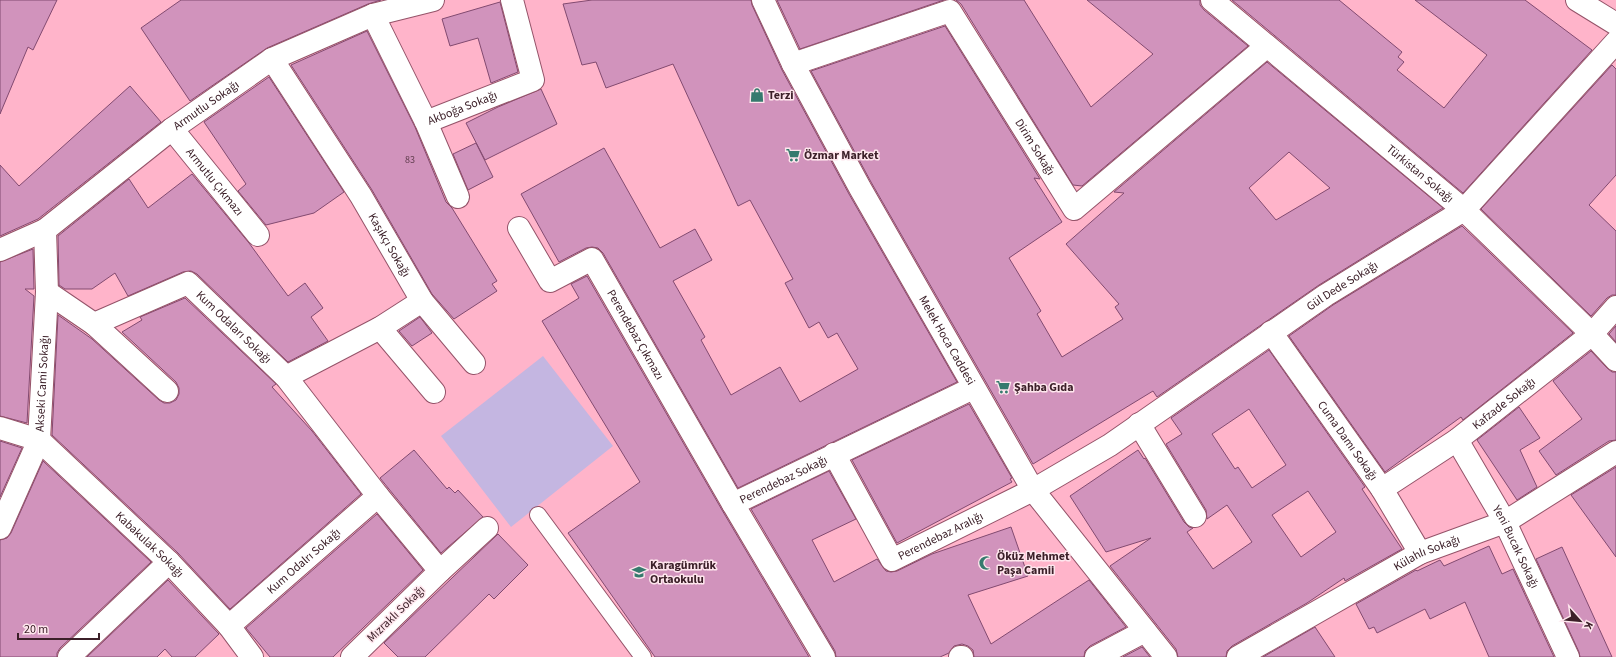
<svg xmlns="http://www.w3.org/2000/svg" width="1616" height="657" viewBox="0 0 1616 657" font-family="'Source Sans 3',sans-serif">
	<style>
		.pitch { fill: #c4b6e1 }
		.building { fill: #d193bc; stroke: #824a70; fill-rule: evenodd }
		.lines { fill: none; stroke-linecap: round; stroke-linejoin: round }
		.lane-casing { stroke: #955369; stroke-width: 18 }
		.street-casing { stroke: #955369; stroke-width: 24 }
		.lane { stroke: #fff; stroke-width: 16 }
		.street { stroke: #fff; stroke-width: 22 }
		.labels { text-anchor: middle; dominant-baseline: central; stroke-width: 3; stroke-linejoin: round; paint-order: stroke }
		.number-label { font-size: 10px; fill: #613d4e }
		.poi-label { font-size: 12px; font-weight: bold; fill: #3c2029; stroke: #fee6ed; text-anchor: start }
		.street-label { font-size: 12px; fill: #3c2029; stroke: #fee6ed }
	</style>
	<rect width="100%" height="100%" fill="#ffb4ca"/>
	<!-- pitch -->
	<path class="pitch" d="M543,356L613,446L511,527L441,436Z"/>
	<!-- building -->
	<path class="building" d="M0,0H57L33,50L28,47L0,114Z
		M181,0H381L368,4L267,48L190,101L141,28Z
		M592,0H751L752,5L782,70L849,194L957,382L738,488L603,253L598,248L592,247L586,248L559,262L521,194L604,148L660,248L695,229L712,260L673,281L705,337L701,340L731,395L780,367L800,402L858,369L837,333L828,338L819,322L809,328L785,283L793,279L750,200L738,206L673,64L606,88L596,62L582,65L563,4Z
		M777,0H944L800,49Z
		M956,0H1024L1091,107L1153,54L1087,0H1200V5L1204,10L1248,46L1082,186L1073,185L961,4Z
		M1232,0H1339L1402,52L1398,57L1404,62L1397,70L1444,108L1487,55L1415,0H1525L1592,50L1463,193Z
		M500,2L518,72L491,83L478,38L450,46L442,19Z
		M945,26L1040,179L1034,178L1062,222L1009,258L1041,311L1037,314L1062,357L1123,319L1115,307L1119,304L1066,244L1124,193L1114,192L1267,62L1443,208L1319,285L1157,397L1153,391L1033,464L871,182L811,71ZM1289,152L1330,188L1276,220L1249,188Z
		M367,31L415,127L446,202L452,208L497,281L492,284L497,291L454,319L432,294L372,190L291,65Z
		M1612,65L1616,69V175L1589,205L1616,231V295H1612L1607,298L1591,316L1481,209Z
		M269,77L344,192L314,213L266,225L238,191L246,184L204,122Z
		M130,86L161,122L38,219L0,236V165L19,186Z
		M541,89L557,124L485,160L466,123L498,107Z
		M476,143L493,177L468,190L453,154Z
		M192,174L249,243L288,296L305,283L323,308L311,317L328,341L288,362L197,274L191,271L183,272L128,296L115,273L92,289H65L59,285L58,236L129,179L148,208Z
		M1462,226L1573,333L1463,420L1461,417L1385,472L1289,336L1333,305Z
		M33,249L34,289H25L34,296L27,423L0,416V262Z
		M587,276L722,510L809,657H655L568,533L640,482L542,321L579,298L571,284Z
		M185,298L276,384L272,387L312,431L361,494L230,609L178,553L52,435L58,315L92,339L159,400L164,403H170L176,400L179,394V388L176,382L122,332L142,320L140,317Z
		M420,317L432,333L412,346L399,331Z
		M1616,326V342L1609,334Z
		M1269,350L1365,487L1362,489L1402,549L1345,581L1344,578L1307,603L1232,646L1227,651L1226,657H1178L1176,649L1110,566L1151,538L1106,552L1070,496L1138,450L1144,459L1145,458L1184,522L1189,527L1193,528L1187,532L1213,569L1252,542L1227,505L1207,519L1206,510L1166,444L1182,434L1171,418ZM1249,409L1286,465L1252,488L1238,467L1235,469L1212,434ZM1308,491L1336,532L1301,557L1272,515Z
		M1591,351L1607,368L1612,372H1616V440L1609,441L1556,475L1539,451L1582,419L1553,381Z
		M969,404L1012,478L1010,479L1012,482L897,543L852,460Z
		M1519,407L1540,438L1520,450L1537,487L1517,500L1477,440Z
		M0,441L22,448L0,497Z
		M414,450L447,489L449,487L455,493L458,490L483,517L441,553L380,478Z
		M43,461L151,562L60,648L57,653V657H0V540L7,538L11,533Z
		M1616,467V557L1571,495Z
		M829,471L856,519L812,540L834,582L877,559L886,571L891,572L897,571L932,554L1011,527L1028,576L968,595L991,644L1089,580L1126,627L1090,646L1085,651L1084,657H974L973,650L968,646L962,644L954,646L949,653L940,657H836L835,651L751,509Z
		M377,514L423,570L333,657H270L246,628Z
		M498,534L528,565L494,599L489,594L425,657H398L384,643Z
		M1489,546L1502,574L1513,569L1554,657H1489L1465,602L1430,619L1425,609L1377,633L1374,627L1369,629L1356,604L1416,570L1417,571L1440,560L1444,566Z
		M1562,547L1612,657H1580L1579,652L1536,559Z
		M168,580L219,634L195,657H172L165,649L157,657H87Z
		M1315,627L1335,657H1263Z
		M1142,647L1150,657H1123Z"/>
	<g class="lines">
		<defs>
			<path id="lane" d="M538,515L643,657"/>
			<g id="street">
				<path id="s1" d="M763,0L793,64L860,188L1033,490L1166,657"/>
				<path id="s2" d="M1212,0L1464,210L1592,334L1616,360"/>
				<path d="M1577,0L1616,24"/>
				<path d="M373,15L426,122L458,197"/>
				<path id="s3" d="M272,59L361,196L422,301L380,328L286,377"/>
				<path id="s4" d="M793,64L950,11L1074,209L1267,46"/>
				<path id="s5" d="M426,122L533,80L512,0"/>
				<path id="s6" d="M172,129L258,235"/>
				<path id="s7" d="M519,228L550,281L592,259L733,504"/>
				<path id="s8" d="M0,250L45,230L172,129L272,59L373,15L433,0"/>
				<path id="s9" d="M47,292L94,324L188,283L286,377L378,496L440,571L352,657"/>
				<path d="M422,301L474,363"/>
				<path d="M94,324L167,391"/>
				<path d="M380,328L434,392"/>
				<path id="s10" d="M1271,332L1382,489L1420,553"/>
				<path d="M1139,424L1195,516"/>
				<path id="s11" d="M0,428L39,440L169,562L229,626L252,657"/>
				<path id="s12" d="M1457,440L1505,522L1568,657"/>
				<path id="s13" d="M834,454L892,560L1033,490L1110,445L1326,295L1464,210L1616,42"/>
				<path id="s14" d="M1382,489L1457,440L1592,334L1616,307"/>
				<path id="s15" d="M0,528L39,440L47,292L45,230"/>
				<path d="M440,571L487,528"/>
				<path id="s16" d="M229,626L378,496"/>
				<path d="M69,657L169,562"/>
				<path id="s17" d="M824,657L733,504L973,388"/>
				<path d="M960,657H962"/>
				<path d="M1096,657L1145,631"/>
				<path id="s18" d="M1238,657L1420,553L1505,522L1616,452"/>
			</g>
		</defs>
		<!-- lane casing -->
		<use href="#lane" class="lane-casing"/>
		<!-- street casing -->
		<use href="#street" class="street-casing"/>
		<!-- lane -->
		<use href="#lane" class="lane"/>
		<!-- street -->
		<use href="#street" class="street"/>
	</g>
	<!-- icons -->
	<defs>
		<symbol id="shop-bare" viewBox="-9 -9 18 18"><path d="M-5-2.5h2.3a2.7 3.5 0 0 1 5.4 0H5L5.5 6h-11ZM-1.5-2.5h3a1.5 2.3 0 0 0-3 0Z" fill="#367a6e" stroke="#fee6ed" stroke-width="2.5" paint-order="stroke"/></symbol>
		<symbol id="supermarket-bare" viewBox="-9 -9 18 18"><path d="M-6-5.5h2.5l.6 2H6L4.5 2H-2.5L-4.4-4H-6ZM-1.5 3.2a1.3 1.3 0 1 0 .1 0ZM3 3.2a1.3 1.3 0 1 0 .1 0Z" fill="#367a6e" stroke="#fee6ed" stroke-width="2.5" paint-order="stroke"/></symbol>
		<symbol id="mosque-bare" viewBox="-9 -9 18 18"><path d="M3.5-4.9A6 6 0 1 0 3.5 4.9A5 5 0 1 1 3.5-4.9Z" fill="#367a6e" stroke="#fee6ed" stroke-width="2.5" paint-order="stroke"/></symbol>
		<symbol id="school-bare" viewBox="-9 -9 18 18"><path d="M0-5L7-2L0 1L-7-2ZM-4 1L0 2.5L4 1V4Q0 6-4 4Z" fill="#367a6e" stroke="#fee6ed" stroke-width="2.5" paint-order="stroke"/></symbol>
	</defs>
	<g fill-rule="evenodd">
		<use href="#shop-bare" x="747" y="85" width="20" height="20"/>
		<use href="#supermarket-bare" x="783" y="145" width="20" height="20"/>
		<use href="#supermarket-bare" x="993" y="377" width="20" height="20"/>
		<use href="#mosque-bare" x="976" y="553" width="20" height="20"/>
		<use href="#school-bare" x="629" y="562" width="20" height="20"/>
	</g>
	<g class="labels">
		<!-- number labels -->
		<g class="number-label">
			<text x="410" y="160">83</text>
		</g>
		<!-- poi labels -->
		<g class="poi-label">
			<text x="768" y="95">Terzi</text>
			<text x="804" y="155">Özmar Market</text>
			<text x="1014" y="387">Şahba Gıda</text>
			<text x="997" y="556">Öküz Mehmet<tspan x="997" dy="14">Paşa Camii</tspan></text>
			<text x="650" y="565">Karagümrük<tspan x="650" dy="14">Ortaokulu</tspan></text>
		</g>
		<!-- street labels -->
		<g class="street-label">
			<text stroke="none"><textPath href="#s8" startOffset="253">Armutlu Sokağı</textPath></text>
			<text stroke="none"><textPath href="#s5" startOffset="39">Akboğa Sokağı</textPath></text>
			<text stroke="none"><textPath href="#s4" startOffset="326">Dirim Sokağı</textPath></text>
			<text stroke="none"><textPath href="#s2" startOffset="271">Türkistan Sokağı</textPath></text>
			<text stroke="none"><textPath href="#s6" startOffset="68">Armutlu Çıkmazı</textPath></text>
			<text stroke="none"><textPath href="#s3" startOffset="220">Kaşıkçı Sokağı</textPath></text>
			<text stroke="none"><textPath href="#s13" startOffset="649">Gül Dede Sokağı</textPath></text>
			<text stroke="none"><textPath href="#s9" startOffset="223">Kum Odaları Sokağı</textPath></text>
			<text stroke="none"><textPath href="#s7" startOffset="196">Perendebaz Çıkmazı</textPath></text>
			<text stroke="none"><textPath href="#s1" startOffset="387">Melek Hoca Caddesi</textPath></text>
			<text stroke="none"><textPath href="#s15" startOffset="153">Akseki Cami Sokağı</textPath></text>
			<text stroke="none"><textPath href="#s14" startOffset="149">Kafzade Sokağı</textPath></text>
			<text stroke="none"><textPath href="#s10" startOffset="133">Cuma Damı Sokağı</textPath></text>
			<text stroke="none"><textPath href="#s17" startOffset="234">Perendebaz Sokağı</textPath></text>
			<text stroke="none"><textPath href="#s13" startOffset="175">Perendebaz Aralığı</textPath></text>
			<text stroke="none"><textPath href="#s11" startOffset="193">Kabakulak Sokağı</textPath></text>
			<text stroke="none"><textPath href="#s12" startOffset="122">Yeni Bucak Sokağı</textPath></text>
			<text stroke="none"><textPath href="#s18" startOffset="216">Külahlı Sokağı</textPath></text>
			<text stroke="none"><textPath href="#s16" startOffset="99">Kum Odalrı Sokağı</textPath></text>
			<text transform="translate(396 614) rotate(-44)">Mızraklı Sokağı</text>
		</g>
	</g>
	<!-- north arrow -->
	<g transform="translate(1580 621) rotate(117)" stroke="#fee6ed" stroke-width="3" paint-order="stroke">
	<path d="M0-3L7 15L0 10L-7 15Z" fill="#3c2029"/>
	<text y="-6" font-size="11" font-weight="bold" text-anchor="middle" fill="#3c2029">K</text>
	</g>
	<!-- scale -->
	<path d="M18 633v6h81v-6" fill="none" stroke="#3c2029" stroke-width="2"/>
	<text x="24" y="633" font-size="12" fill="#3c2029" stroke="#fee6ed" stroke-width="3" paint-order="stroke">20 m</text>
</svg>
